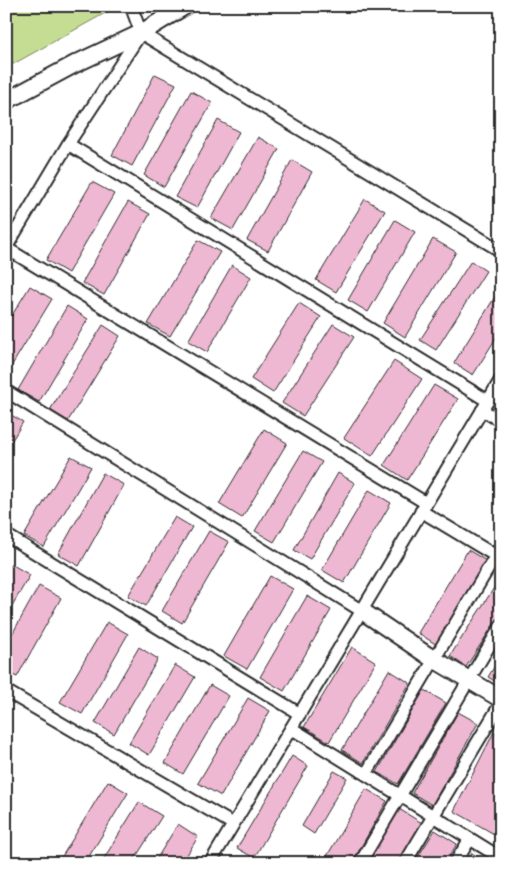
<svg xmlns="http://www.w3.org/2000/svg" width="507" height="869" viewBox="0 0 507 869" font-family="'Gochi Hand',sans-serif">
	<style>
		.green { fill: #c5dd93; stroke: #78845f }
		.building { fill: #eeb8d3; stroke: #2b2b2b }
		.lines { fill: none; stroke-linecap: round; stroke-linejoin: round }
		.street-casing { stroke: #2b2b2b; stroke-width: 15 }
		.secondary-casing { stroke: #2b2b2b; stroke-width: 20 }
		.street { stroke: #fff; stroke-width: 11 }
		.secondary { stroke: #fff; stroke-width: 16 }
	</style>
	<rect width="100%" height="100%" fill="#fff"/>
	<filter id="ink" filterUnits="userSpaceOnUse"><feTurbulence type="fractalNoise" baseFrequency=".02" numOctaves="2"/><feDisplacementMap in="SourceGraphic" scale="10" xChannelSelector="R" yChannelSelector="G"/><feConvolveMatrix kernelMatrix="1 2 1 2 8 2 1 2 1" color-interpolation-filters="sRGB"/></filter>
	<g filter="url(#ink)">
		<!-- green -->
		<path class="green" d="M6,6H107L109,11L6,68Z"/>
		<!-- building -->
		<path class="building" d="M155,74L176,84L132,166L112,155Z
			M191,91L212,103L164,187L144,175Z
			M218,120L239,132L197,208L175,197Z
			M258,137L279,149L233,230L211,218Z
			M292,160L312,172L268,251L247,240Z
			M92,182L114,194L68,273L46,260Z
			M365,199L385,211L336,292L316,280Z
			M128,202L150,214L104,295L82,283Z
			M395,220L415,232L368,312L348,300Z
			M433,239L456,252L405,337L383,323Z
			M198,240L220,252L170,336L148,324Z
			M471,261L486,271L436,350L420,340Z
			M232,265L251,277L207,352L188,341Z
			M30,286L52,299L6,375V325Z
			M501,287V330L473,375L454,363Z
			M299,303L321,317L273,393L251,379Z
			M67,306L88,319L39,402L18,390Z
			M333,324L354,337L303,416L282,403Z
			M103,325L120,336L68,421L50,410Z
			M394,361L422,379L372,456L344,438Z
			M434,385L458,399L407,480L384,465Z
			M6,412L23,422L6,450Z
			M264,429L287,443L242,518L219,504Z
			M303,451L322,462L274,542L255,531Z
			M71,456L91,467L44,547L24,536Z
			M103,473L124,485L79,566L58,554Z
			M338,473L355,483L310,559L294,550Z
			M369,490L391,503L344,583L322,570Z
			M175,517L192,527L146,606L128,596Z
			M209,531L229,542L182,623L162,611Z
			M468,550L488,562L437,645L418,633Z
			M11,564L30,575L6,616V572Z
			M270,576L293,589L247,669L224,656Z
			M501,577V613L466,667L450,656Z
			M39,586L61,598L17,677L6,672V645Z
			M307,596L331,610L284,691L260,677Z
			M107,622L128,634L82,714L60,702Z
			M139,647L158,659L114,734L95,723Z
			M352,647L376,662L329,742L304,727Z
			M501,656V685L488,677Z
			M175,665L195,677L149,755L129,743Z
			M389,670L410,683L363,763L342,750Z
			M210,685L229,696L183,774L165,763Z
			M424,690L446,703L398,784L377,772Z
			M248,698L270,711L221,796L198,783Z
			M458,712L478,723L432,805L412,793Z
			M494,732L501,736V838L454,811Z
			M292,756L308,766L254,858L237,848Z
			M334,771L347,778L314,834L302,826Z
			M108,781L128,793L85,863H58Z
			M366,789L387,801L352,863H323Z
			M139,802L162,816L132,863H101Z
			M399,809L422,823L397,863H365Z
			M178,824L198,837L182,863H154Z
			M435,830L457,844L445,863H414Z
			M472,853L487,863H466Z"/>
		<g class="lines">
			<defs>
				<path id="street" d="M131,6L141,33L68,144L6,248L426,503
					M141,33L501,251
					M68,144L488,401
					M6,391L362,611
					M482,410L501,421
					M421,511L501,559
					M6,535L300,714
					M6,691L233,824
					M291,728L501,858
					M366,774L501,547
					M210,863L501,379
					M360,863L501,626
					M405,863L501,703
					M455,863L470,839"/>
				<path id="secondary" d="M6,101L75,64L141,33L185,6
					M362,611L427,655L501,699"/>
			</defs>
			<!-- street casing -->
			<use href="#street" class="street-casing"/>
			<!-- secondary casing -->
			<use href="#secondary" class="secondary-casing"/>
			<!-- street -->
			<use href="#street" class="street"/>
			<!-- secondary -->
			<use href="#secondary" class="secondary"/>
		</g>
	</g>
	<!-- margin -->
	<rect width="507" height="869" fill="none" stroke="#fff" stroke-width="25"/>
	<rect x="12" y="12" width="482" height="844" fill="none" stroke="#2b2b2b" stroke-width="2" filter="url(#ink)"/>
</svg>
